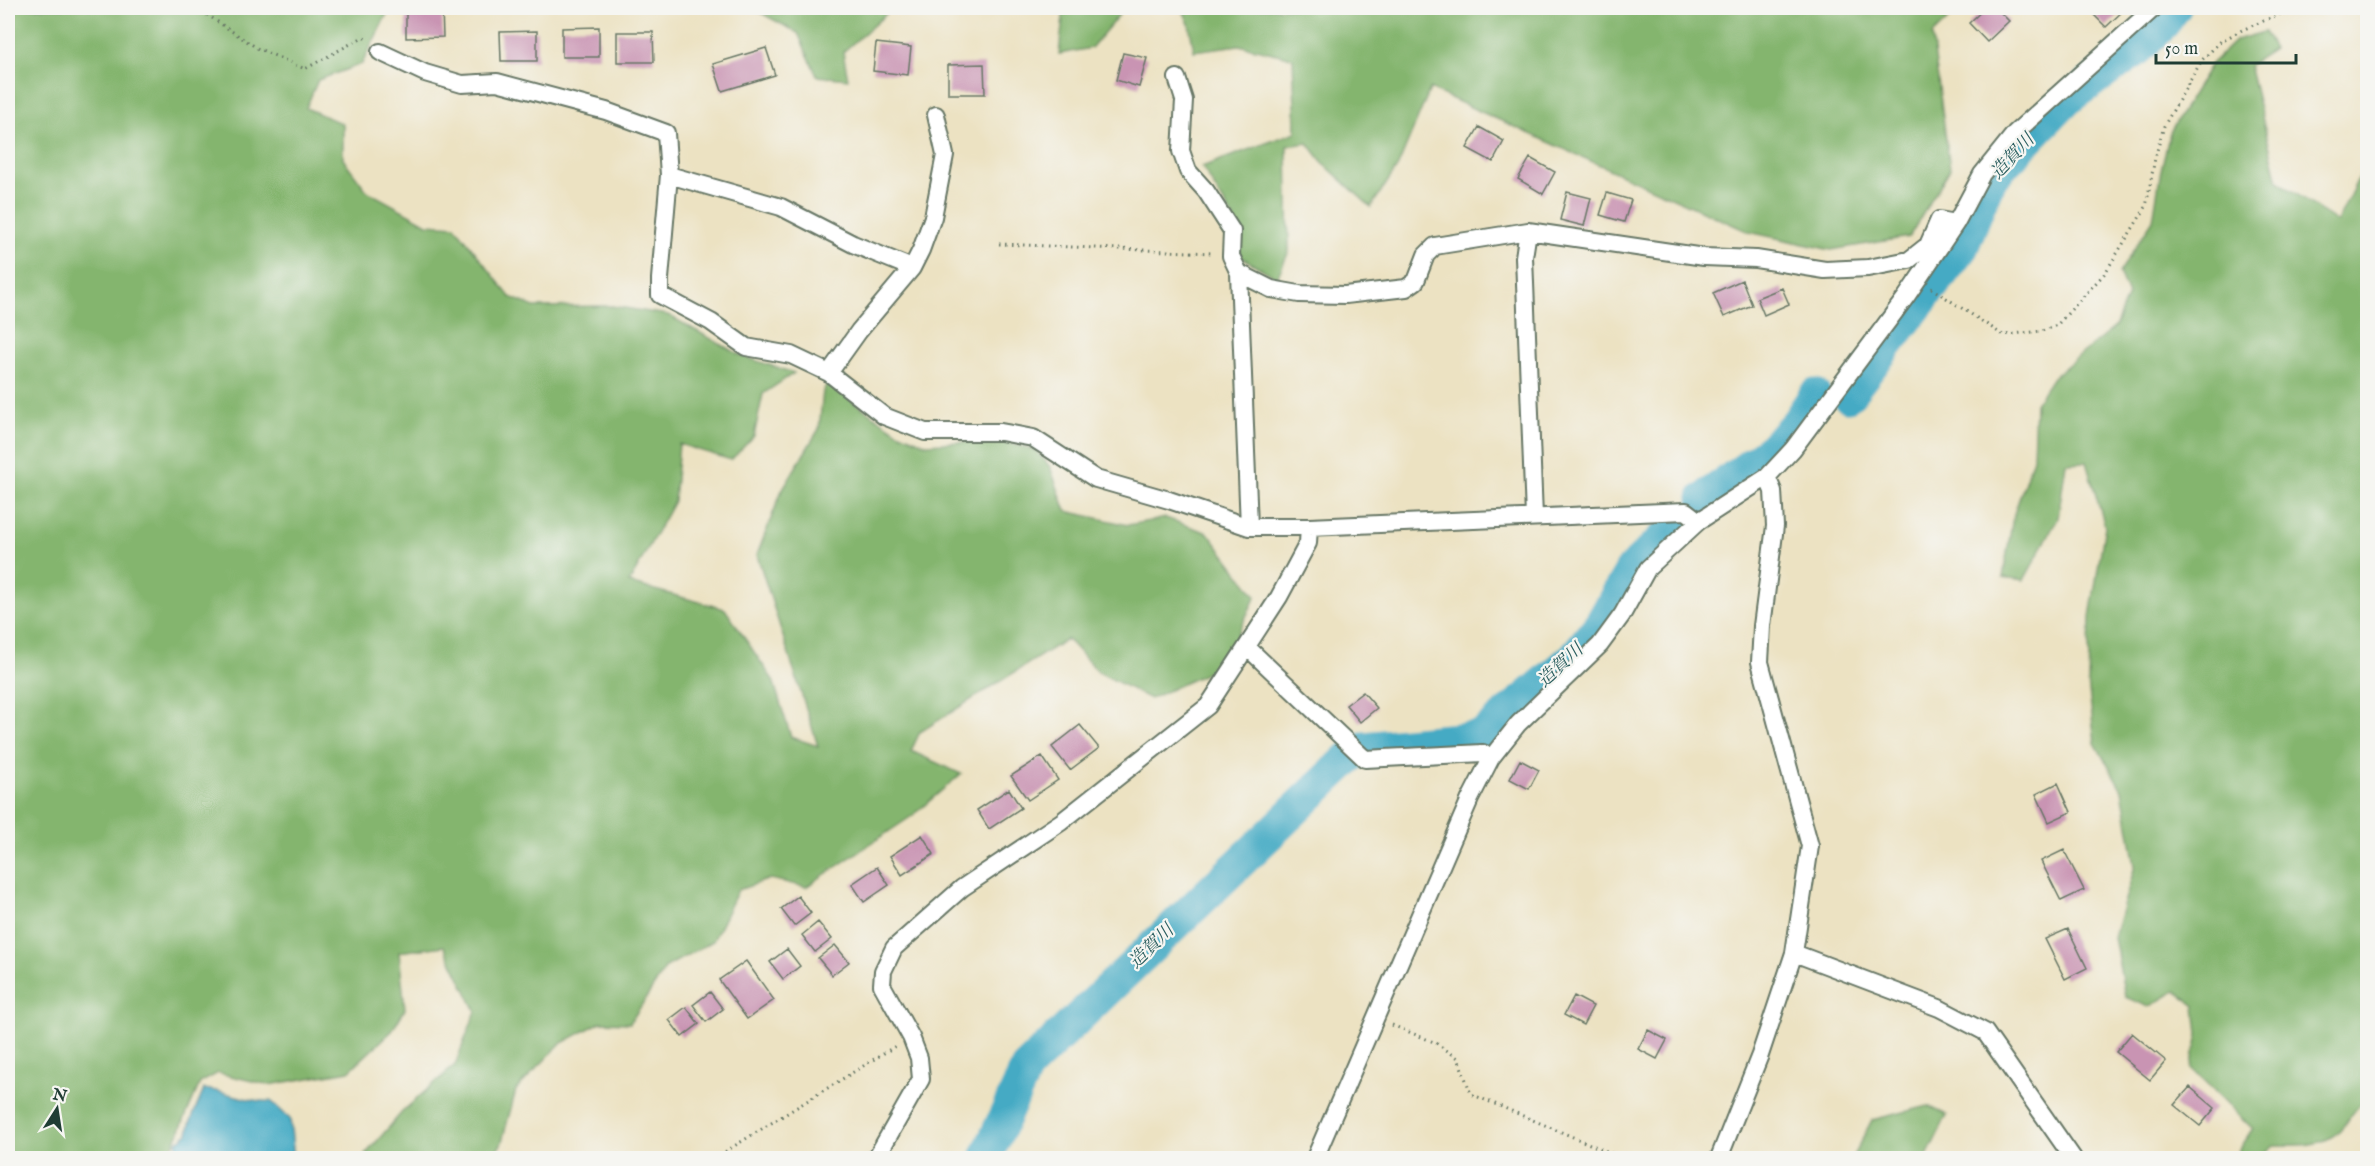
<svg xmlns="http://www.w3.org/2000/svg" width="2375" height="1166" viewBox="0 0 2375 1166" font-family="'IM FELL English','Noto Serif JP',serif">
	<style>
		.forest { fill: #84b56e; stroke: #527951; stroke-width: 1.5 }
		.water { fill: #44aac4; stroke: #32747c; stroke-width: 1.5 }
		.lines { fill: none; stroke-linecap: round; stroke-linejoin: round }
		.river { stroke: #44aac4; stroke-width: 33 }
		.building { fill: #c994b3 }
		.minor-casing { stroke: #677766; stroke-width: 20 }
		.path { stroke: #677766; stroke-width: 3; stroke-dasharray: 1.5 4.5; stroke-linecap: butt }
		.minor { stroke: #fff; stroke-width: 16 }
		.labels { text-anchor: middle; dominant-baseline: central; stroke-width: 4.5; stroke-linejoin: round; paint-order: stroke }
		.water-label { font-size: 18px; font-style: italic; fill: #2a5e5f; stroke: #f6f6f2 }
	</style>
	<rect width="100%" height="100%" fill="#f6f6f2"/>
	<filter id="ink" filterUnits="userSpaceOnUse"><feTurbulence type="fractalNoise" baseFrequency=".0167" numOctaves="2"/><feDisplacementMap in="SourceGraphic" scale="12" xChannelSelector="R" yChannelSelector="G"/><feConvolveMatrix kernelMatrix="1 2 1 2 8 2 1 2 1" color-interpolation-filters="sRGB"/></filter>
	<filter id="wash" filterUnits="userSpaceOnUse"><feTurbulence type="fractalNoise" baseFrequency=".008" numOctaves="4" result="noise"/><feDisplacementMap in="SourceGraphic" scale="24" xChannelSelector="R" yChannelSelector="G"/><feGaussianBlur stdDeviation="1.35" result="paint"/><feColorMatrix in="noise" values="0 0 0 0 0 0 0 0 0 0 0 0 0 0 0 0 0 1.4 0 .05"/><feComposite in="paint" operator="in"/></filter>
	<g filter="url(#wash)">
		<rect width="100%" height="100%" fill="#ece2c2"/>
		<!-- forest -->
		<path class="forest" d="M8,8H390L362,64L318,80L306,108L343,124V159L367,191L427,224L455,226L510,297L534,307L612,306L668,315L742,356L794,373L763,394L754,436L731,460L679,444L674,501L629,583L725,609L773,680L791,737L818,746L757,555L782,490L819,429L823,391L827,384L898,432L926,444L997,440L1036,450L1050,467L1066,511L1128,525L1166,518L1208,533L1256,596L1222,666L1150,699L1098,672L1067,639L920,732L911,751L961,774L912,816L806,887L770,879L738,890L713,941L666,967L630,1023L601,1022L560,1044L516,1090L501,1145L490,1158H366L365,1155L403,1111L455,1065L476,1011L444,946L399,952L405,1009L392,1031L349,1071L269,1085L218,1073L200,1083L173,1146L158,1158H8Z
			M752,8H893L843,52L848,79L817,76L798,33Z
			M1064,8H1115L1119,15L1091,48L1059,54Z
			M1182,8H1960L1932,35L1950,169L1909,237L1831,250L1749,232L1430,89L1398,166L1371,207L1324,164L1308,143L1287,146L1289,251L1277,278L1241,257L1234,219L1202,167L1296,132L1293,58L1239,45L1194,51L1189,24Z
			M2264,32L2274,49L2249,65L2278,181L2337,222L2367,160L2368,1098C2355,1107 2349,1120 2339,1131C2322,1148 2296,1145 2274,1145L2258,1158H2234L2253,1129L2191,1068L2198,1035L2195,1006L2176,991L2149,1007L2125,997L2114,937L2135,866L2122,790L2095,743L2088,682L2090,617L2105,526L2086,462L2066,463L2058,518L2024,580L2003,577L2013,517L2033,458L2035,404L2053,377L2115,327L2128,295L2119,273L2153,220L2161,170L2170,132L2211,64L2236,40Z
			M1928,1106L1947,1115L1926,1158H1852L1872,1120Z"/>
		<!-- water -->
		<path class="water" d="M204,1089C227,1091 249,1103 271,1101L290,1119L294,1158H173L176,1153L177,1142L188,1133C190,1117 199,1104 204,1089Z"/>
		<g class="lines">
			<!-- river -->
			<path class="river" d="M1848,396L1962,248L1990,179L2064,102L2137,50L2161,27L2175,8
				M1704,498L1773,448L1797,422L1815,395
				M1363,748L1480,737L1574,657L1601,623L1631,570L1680,522
				M986,1158L1027,1067L1350,757"/>
		</g>
		<g id="blocks">
			<!-- building -->
			<path class="building" d="M442,8L443,37L406,38V9Z
				M1985,8H1996L2009,21L1987,42L1969,23Z
				M2087,8H2126L2106,27Z
				M599,27V57H562V28Z
				M537,31V61H501L500,32Z
				M617,32H653L654,62H617Z
				M876,43L911,47L908,75L873,71Z
				M766,48L775,75L722,91L713,64Z
				M1123,53L1147,58L1139,87L1116,80Z
				M984,64L985,94H948V65Z
				M1479,127L1504,141L1493,162L1467,148Z
				M1530,158L1555,172L1543,194L1518,179Z
				M1567,192L1591,198L1584,226L1560,220Z
				M1607,193L1631,200L1624,222L1600,215Z
				M1742,280L1752,305L1724,317L1713,293Z
				M1782,288L1789,304L1764,315L1757,298Z
				M1363,692L1377,708L1360,722L1346,705Z
				M1080,725L1099,748L1070,770L1052,747Z
				M1042,756L1058,780L1028,800L1011,776Z
				M1520,760L1539,770L1529,789L1510,779Z
				M2058,783L2071,812L2049,822L2036,794Z
				M1009,789L1021,808L989,829L977,810Z
				M922,835L934,854L902,875L890,856Z
				M2064,850L2084,890L2061,901L2041,861Z
				M877,867L889,885L864,902L852,884Z
				M798,896L811,913L794,926L781,909Z
				M818,922L832,939L815,952L802,935Z
				M2068,929L2087,968L2065,979L2045,939Z
				M835,945L849,962L832,975L818,958Z
				M787,949L800,966L783,979L770,962Z
				M746,961L774,1000L747,1019L719,980Z
				M710,992L723,1009L706,1022L693,1005Z
				M1574,996L1593,1006L1583,1025L1564,1015Z
				M686,1007L699,1024L682,1037L669,1020Z
				M1648,1030L1667,1040L1657,1059L1638,1049Z
				M2132,1033L2166,1061L2150,1080L2116,1052Z
				M2190,1087L2215,1108L2200,1126L2174,1105Z"/>
		</g>
	</g>
	<g filter="url(#ink)">
		<use href="#blocks" fill-opacity="0" stroke="#677766" stroke-width="1.5"/>
		<g class="lines">
			<defs>
				<path id="minor" d="M380,52L425,73L462,84L497,82L606,111L666,133L669,175L660,279V295L711,322L746,347L791,355L829,373L884,416L925,432H1001L1033,438L1096,479L1169,500L1249,527H1309L1686,511L1699,521
					M1177,78L1184,100L1181,151L1188,171L1206,191L1232,231L1231,256L1239,273L1249,527
					M669,175L781,207L853,244L912,268
					M1528,231L1524,257L1534,517
					M1239,273L1271,289L1299,294L1345,295L1406,288L1416,281L1426,255L1435,246L1528,231L1704,257L1756,259L1825,270L1868,268L1909,260L1928,245L1939,220L1956,223
					M829,373L859,331L912,268L921,250L933,217L945,155L936,115
					M1248,648L1365,759L1483,753L1491,758
					M1794,953L1939,1008L1985,1032L2073,1158
					M876,1158L921,1079L919,1058L911,1037L882,985L883,971L894,948L962,888L1061,822L1208,706L1279,597L1308,543L1309,527
					M1315,1158L1470,799L1491,758L1518,724L1600,645L1622,615L1648,568L1699,521L1767,477L1793,449L1906,297L1956,223L1982,174L2015,133L2154,8
					M1719,1158L1760,1055L1794,953L1810,846L1760,662L1762,626L1775,526L1773,491L1767,477"/>
			</defs>
			<!-- minor casing -->
			<use href="#minor" class="minor-casing"/>
			<!-- path -->
			<path class="path" d="M197,8L257,48L305,69L363,37L367,40
				M999,244L1213,253
				M1931,288L2003,335L2042,331L2057,325L2105,273L2146,207L2155,158L2164,126L2202,60L2221,41L2242,30L2294,8
				M1392,1025L1436,1043L1458,1058L1471,1094L1623,1158
				M715,1158L897,1045"/>
			<!-- minor -->
			<use href="#minor" class="minor"/>
		</g>
	</g>
	<g class="labels">
		<!-- water labels -->
		<g class="water-label">
			<text transform="translate(2013 157) rotate(-47)">造賀川</text>
			<text transform="translate(1561 666) rotate(-43)">造賀川</text>
			<text transform="translate(1152 947) rotate(-44)">造賀川</text>
		</g>
	</g>
	<!-- margin -->
	<rect width="2375" height="1166" fill="none" stroke="#f6f6f2" stroke-width="30"/>
	<!-- north arrow -->
	<g transform="translate(57 1109) rotate(12)" stroke="#f6f6f2" stroke-width="4.5" paint-order="stroke">
	<path d="M0-4.5L10 22L0 15L-10 22Z" fill="#1f3d34"/>
	<text y="-9" font-size="16" font-weight="bold" text-anchor="middle" fill="#1f3d34">N</text>
	</g>
	<!-- scale -->
	<path d="M2156 54v9h140v-9" fill="none" stroke="#1f3d34" stroke-width="3"/>
	<text x="2165" y="54" font-size="18" fill="#1f3d34" stroke="#f6f6f2" stroke-width="4.5" paint-order="stroke">50 m</text>
</svg>
